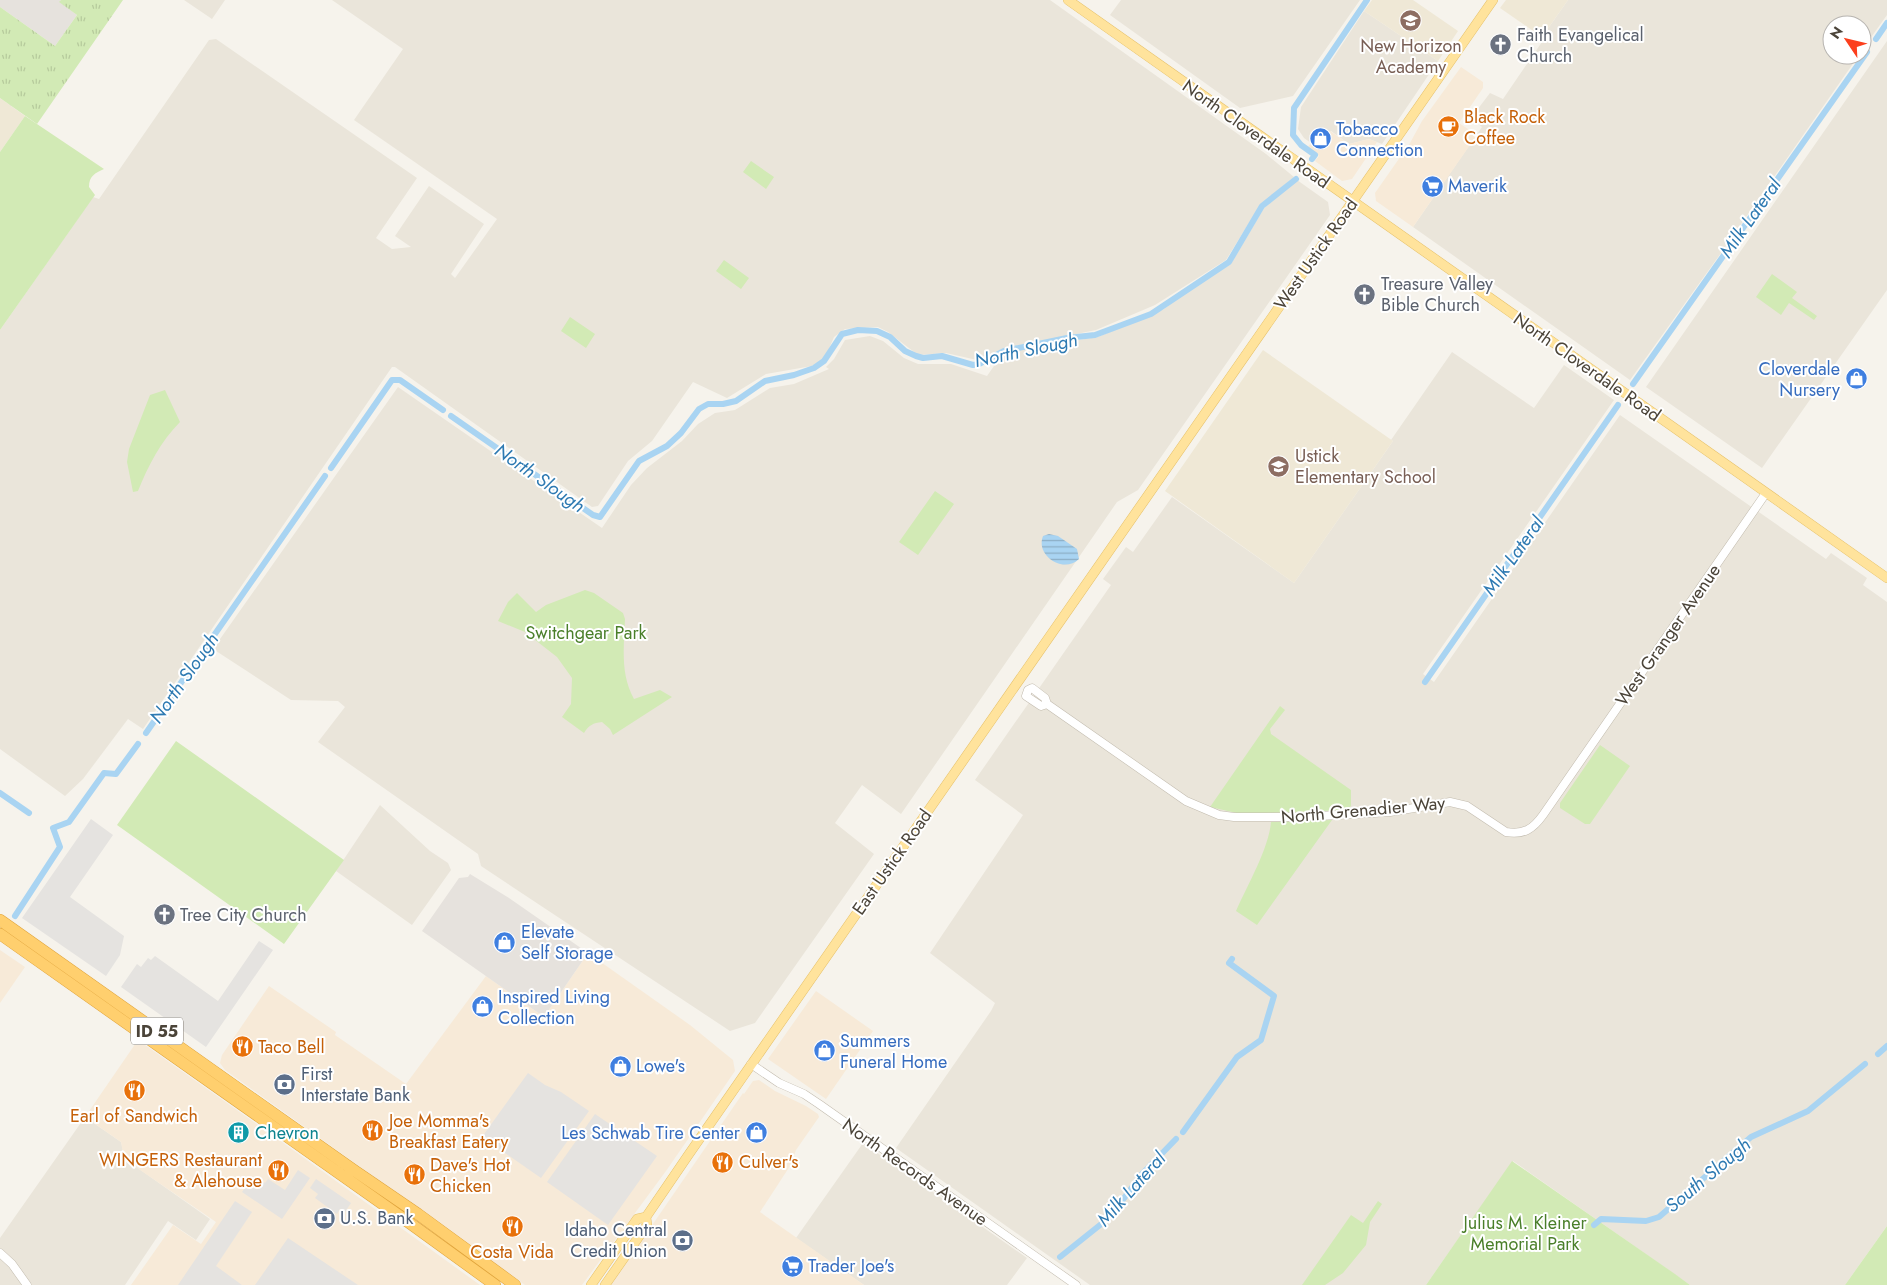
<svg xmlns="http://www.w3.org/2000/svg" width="1887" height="1285" viewBox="0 0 1887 1285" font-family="Jost,sans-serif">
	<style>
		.residential { fill: #eae5da }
		.commercial { fill: #f7ead8 }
		.industrial { fill: #e6e2dd }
		.education { fill: #efe8d6 }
		.grass { fill: url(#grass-tufts) }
		.green { fill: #d2eab5 }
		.parking { fill: #e5e3e0 }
		.water { fill: url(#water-rules) }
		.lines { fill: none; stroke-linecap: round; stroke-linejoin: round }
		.canal { stroke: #a9d4f2; stroke-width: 6 }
		.minor-casing { stroke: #c2bbae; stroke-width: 9 }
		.major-casing { stroke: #e6c16a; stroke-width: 10 }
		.highway-casing { stroke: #e0a43c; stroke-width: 12 }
		.minor { stroke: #fff; stroke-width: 8 }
		.major { stroke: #ffe39c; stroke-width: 9 }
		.highway { stroke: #ffcf6e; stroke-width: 11 }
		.labels { text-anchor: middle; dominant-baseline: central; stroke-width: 4; stroke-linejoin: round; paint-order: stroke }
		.shield { fill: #fff; stroke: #817c74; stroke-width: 1 }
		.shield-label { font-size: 16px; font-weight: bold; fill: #4b4439 }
		.worship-label { font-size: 18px; fill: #5b616d; stroke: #fff; text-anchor: start }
		.education-label { font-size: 18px; fill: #785e54; stroke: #fff }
		.food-label { font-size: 18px; fill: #c56008; stroke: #fff; text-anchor: start }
		.shop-label { font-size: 18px; fill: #366cbe; stroke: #fff; text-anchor: start }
		.street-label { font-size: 18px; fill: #4b4439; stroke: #fff }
		.park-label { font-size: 18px; fill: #4a7f2a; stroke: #fff }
		.service-label { font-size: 18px; fill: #4e5e75; stroke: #fff; text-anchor: start }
		.culture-label { font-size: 18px; fill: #0d838f; stroke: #fff; text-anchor: start }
		.water-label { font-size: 19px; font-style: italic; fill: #2e7ab2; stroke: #fff }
	</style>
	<defs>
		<pattern id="grass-tufts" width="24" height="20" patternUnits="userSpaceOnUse" patternTransform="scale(1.25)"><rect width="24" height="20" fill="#d2eab5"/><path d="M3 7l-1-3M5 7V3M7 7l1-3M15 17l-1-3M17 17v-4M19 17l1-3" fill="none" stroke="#b6ca9c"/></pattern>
		<pattern id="water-rules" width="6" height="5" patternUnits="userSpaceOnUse" patternTransform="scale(1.25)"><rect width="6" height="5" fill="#a9d4f2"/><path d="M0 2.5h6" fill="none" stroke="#8caec5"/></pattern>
	</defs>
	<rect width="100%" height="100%" fill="#f6f3ec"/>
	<!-- residential -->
	<path class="residential" d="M184,0H225L212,19Z
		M332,0H1050L1266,154L1294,177L1260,205L1226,260L1155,305L1096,330L1002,349L977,360L946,353L918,355L888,332L878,327L845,329L834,337L825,358L812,366L766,374L727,398L693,382L652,441L628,461L598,506L592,507L395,367H392L143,729L128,719L83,779L65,796L0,749V330L93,197L99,199L209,40L216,39L417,178L376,238L392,249L411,247L395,236L429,186L484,224L451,274L455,278L497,219L354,120L403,49Z
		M1121,0H1360L1293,96L1240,108L1110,15Z
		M1568,0H1887V15L1862,50V25H1832V55H1859L1721,253L1630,380L1413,227L1482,127L1476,122L1474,114L1490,93L1503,99L1544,39L1542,37Z
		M1364,11L1438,61L1382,144L1369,139L1349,144L1331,131L1329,133L1320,130L1311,143L1304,138L1298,129L1301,107Z
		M1887,41V290L1762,468L1646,387Z
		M1297,180L1328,202L1330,215L1138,490L1117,502L901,814L862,785L835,823L874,854L755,1023L730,1031L481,866L478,854L318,742L345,707L338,701L291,700L213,649L398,387L602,528L631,485L647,468L682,441L698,424L715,413L735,410L770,388L794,384L829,369L826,367L834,359L845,340L870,336L883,341L904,358L918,364H951L987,376L994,366L988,361L1004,353L1032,347L1098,337L1164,309L1182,295L1231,264L1264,208Z
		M1452,352L1534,408L1564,365L1614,400L1423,674L1434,682L1620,415L1826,559L1831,553L1867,578L1863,585L1887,602V1226L1845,1285H1690L1513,1161L1426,1285H1090L896,1148L991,1011L995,1003L930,953L1023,815L975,780L1111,585L1103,579L1126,547L1133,552L1172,497L1294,583L1393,441L1391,440Z
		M380,805L430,851L448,863L451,870L412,925L336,871Z
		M85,1117L121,1142L125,1159L210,1219L196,1240L168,1221L125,1285H0V1238Z
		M863,1143L1027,1258L1007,1285H864L796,1238Z"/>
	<!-- commercial -->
	<path class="commercial" d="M1461,67L1483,82V88L1459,123L1477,135L1413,227L1376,201L1375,193L1410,143L1422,121Z
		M1320,129L1322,131L1324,129L1329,133L1330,131L1349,144L1369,139L1377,142L1352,179L1342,181L1315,161L1319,156L1308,147Z
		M0,950L25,967L0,1003Z
		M588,953L690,1025L733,1060L735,1071L666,1171L582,1285H525L225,1070L220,1063L222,1055L269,986L336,1032L335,1035L406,1084L486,976L544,1017Z
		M816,991L873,1031L826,1099L768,1059Z
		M138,1040L282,1142L480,1285H131L173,1225L201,1244L216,1222L124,1159L121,1142L85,1117Z
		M759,1080L775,1091L806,1106L818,1114L819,1117L796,1150L790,1166L760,1212L864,1285H611L743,1093L744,1094L753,1081Z"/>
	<!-- industrial -->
	<path class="industrial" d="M0,0H61L60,2L77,15L55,46L0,7Z
		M470,874L509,898L588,953L544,1017L422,931L459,878L468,877Z"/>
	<!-- education -->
	<path class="education" d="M1372,0H1413L1458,31L1438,61L1364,11Z
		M1506,0H1568L1542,37L1500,8Z
		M0,98L25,116L0,152Z
		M1263,350L1393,441L1294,583L1165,491Z"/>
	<!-- grass -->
	<path class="grass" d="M61,0H123L37,124L0,98V7L55,46L77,15L59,2Z"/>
	<!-- green -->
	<path class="green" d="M25,116L104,169C95,173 89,176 89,187L95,195L0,330V152Z
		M751,161L774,177L766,189L743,172Z
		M724,260L749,278L741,289L716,271Z
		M1772,274L1797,292L1792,298L1817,316L1814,320L1789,303L1781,315L1756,297Z
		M570,317L595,334L586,348L561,331Z
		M165,390L180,422C161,441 148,466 138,491L133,492L127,462L129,449L150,395Z
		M935,491L954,504L918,555L899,542Z
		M585,590L594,593L623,613L625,619C624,647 620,674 634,699L660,690L672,697L613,735L610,729L602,722C593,723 589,725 584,733L562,717L571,704L572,678L557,657L525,632L498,621L508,602L517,593L536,612L546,605Z
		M1280,706L1285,710L1270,729L1271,734L1351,790V806L1347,810L1241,814L1210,807Z
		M176,741L344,860L284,944L117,825Z
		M1600,745L1630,766L1590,824H1585L1560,808V803Z
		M1332,820L1257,925L1236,911C1247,886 1269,848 1271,822Z
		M1512,1161L1675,1274L1690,1285H1426Z
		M1378,1201L1382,1204L1370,1222L1366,1245L1343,1273L1325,1285H1302L1351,1215L1363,1223Z
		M1887,1226V1285H1845Z"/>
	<!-- parking -->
	<path class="parking" d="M91,819L113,835L70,897L124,936L120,955L106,976L22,918Z
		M259,941L273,950L206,1047L121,987L137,964L141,967L148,958L151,960L155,956L218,1001Z
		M528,1073L545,1085L561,1092L589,1111L541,1178L482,1137Z
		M595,1114L657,1156L608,1225L547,1182Z
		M298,1170L310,1178L282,1219L242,1192L252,1178L256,1180L257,1177L265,1183L268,1179L285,1190Z
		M316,1179L351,1203L345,1212L340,1209L337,1214L315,1198L318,1194L310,1188Z
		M235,1201L252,1212L216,1266L242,1285H178Z
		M288,1238L358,1285H255Z"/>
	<!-- water -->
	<path class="water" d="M1049,534L1058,536L1077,549L1079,559C1064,574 1035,556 1043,536Z"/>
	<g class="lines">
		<!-- canal -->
		<path class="canal" d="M1876,39L1887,23
			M1312,159L1315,155L1301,145L1293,135L1294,108L1367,0
			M1633,384L1867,52
			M451,416L593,515L600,517L639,461L667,446L681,433L699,409L708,404H723L736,401L765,381L794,375L814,368L824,361L842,334L858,330L877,331L890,337L905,351L916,356L923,358L942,356L973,365L979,364L1004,351L1067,338L1095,335L1151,314L1229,262L1262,206L1296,179
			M331,468L392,380H400L443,410
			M1425,682L1618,405
			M146,733L325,476
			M0,793L29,813
			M15,916L60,847L53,828L69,822L104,773L116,774L138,744
			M1878,1054L1887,1046
			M1183,1132L1237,1057L1261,1040L1274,996L1229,963L1232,959
			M1594,1225L1601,1219L1646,1221L1659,1217L1751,1137L1808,1111L1865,1064
			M1060,1257L1110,1217L1142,1174L1176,1139"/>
		<defs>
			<path id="minor" d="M1032,688L1045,698L1047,704L1041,706L1026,696L1028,690Z
				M1047,704L1186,801L1219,815L1234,817H1302L1390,812L1450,802L1467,806L1506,832C1524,835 1533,829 1543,815L1766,493
				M751,1064L779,1083L804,1094L819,1104L1076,1285
				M0,1253L12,1264L27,1285"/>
			<path id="major" d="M1068,0L1887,578
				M591,1285L637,1219L646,1217
				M605,1285L647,1225L646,1217L689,1154L1493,0"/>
			<path id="highway" d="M0,920L355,1171L418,1214L515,1285
				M0,934L411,1224L495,1285"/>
		</defs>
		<!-- minor casing -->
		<use href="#minor" class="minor-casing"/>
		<!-- major casing -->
		<use href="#major" class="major-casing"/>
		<!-- highway casing -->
		<use href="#highway" class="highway-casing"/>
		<!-- minor -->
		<use href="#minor" class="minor"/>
		<!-- major -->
		<use href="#major" class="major"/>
		<!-- highway -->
		<use href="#highway" class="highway"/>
	</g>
	<!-- icons -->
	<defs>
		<symbol id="school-disc" viewBox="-11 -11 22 22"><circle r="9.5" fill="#8d6e63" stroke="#fff"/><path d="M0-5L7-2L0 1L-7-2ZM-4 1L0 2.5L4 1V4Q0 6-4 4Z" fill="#fff"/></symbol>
		<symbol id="church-disc" viewBox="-11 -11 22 22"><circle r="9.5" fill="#6b7280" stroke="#fff"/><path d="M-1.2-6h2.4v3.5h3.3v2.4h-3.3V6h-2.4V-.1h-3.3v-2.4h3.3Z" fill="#fff"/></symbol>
		<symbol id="cafe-disc" viewBox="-11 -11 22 22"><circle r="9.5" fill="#e8710a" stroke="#fff"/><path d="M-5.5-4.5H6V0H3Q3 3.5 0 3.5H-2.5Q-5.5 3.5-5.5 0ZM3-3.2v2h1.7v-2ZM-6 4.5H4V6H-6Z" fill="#fff"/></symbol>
		<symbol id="shop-disc" viewBox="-11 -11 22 22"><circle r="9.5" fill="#3f7fe0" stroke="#fff"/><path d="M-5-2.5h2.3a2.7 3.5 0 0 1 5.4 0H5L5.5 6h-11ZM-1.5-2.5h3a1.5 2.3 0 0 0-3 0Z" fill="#fff"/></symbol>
		<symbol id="supermarket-disc" viewBox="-11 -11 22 22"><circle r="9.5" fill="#3f7fe0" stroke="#fff"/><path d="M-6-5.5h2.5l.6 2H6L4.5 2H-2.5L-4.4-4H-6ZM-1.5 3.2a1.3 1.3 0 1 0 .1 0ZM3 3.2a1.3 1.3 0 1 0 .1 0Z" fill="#fff"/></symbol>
		<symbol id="restaurant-disc" viewBox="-11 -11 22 22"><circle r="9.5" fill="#e8710a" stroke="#fff"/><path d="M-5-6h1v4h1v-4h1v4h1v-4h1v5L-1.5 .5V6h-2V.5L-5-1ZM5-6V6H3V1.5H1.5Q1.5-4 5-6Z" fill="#fff"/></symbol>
		<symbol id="bank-disc" viewBox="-11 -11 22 22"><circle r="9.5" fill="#5c6f8a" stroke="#fff"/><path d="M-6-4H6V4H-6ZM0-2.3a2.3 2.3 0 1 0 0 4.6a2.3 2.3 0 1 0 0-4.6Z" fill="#fff"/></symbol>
		<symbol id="building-disc" viewBox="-11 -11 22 22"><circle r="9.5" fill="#0f9aa8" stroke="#fff"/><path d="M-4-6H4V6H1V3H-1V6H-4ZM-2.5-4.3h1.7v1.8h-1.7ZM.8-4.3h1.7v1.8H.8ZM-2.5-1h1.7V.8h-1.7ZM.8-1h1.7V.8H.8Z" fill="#fff"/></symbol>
	</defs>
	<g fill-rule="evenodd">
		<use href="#school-disc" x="1398" y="8" width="25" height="25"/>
		<use href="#church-disc" x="1488" y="32" width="25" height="25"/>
		<use href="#cafe-disc" x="1436" y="114" width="25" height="25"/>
		<use href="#shop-disc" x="1308" y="126" width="25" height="25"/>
		<use href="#supermarket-disc" x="1420" y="174" width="25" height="25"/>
		<use href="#church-disc" x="1352" y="282" width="25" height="25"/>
		<use href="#shop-disc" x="1844" y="366" width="25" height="25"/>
		<use href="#school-disc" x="1266" y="454" width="25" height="25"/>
		<use href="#church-disc" x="152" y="902" width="25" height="25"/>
		<use href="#shop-disc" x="492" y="930" width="25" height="25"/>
		<use href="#shop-disc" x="470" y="994" width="25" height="25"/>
		<use href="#restaurant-disc" x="230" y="1034" width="25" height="25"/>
		<use href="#shop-disc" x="812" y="1038" width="25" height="25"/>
		<use href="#shop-disc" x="608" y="1054" width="25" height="25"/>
		<use href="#bank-disc" x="272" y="1072" width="25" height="25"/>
		<use href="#restaurant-disc" x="122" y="1078" width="25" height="25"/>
		<use href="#restaurant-disc" x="360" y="1118" width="25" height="25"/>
		<use href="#building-disc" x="226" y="1120" width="25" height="25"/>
		<use href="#shop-disc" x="744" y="1120" width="25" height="25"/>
		<use href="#restaurant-disc" x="710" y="1150" width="25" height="25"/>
		<use href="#restaurant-disc" x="266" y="1158" width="25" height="25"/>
		<use href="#restaurant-disc" x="402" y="1162" width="25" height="25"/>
		<use href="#bank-disc" x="312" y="1206" width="25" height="25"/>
		<use href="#restaurant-disc" x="500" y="1214" width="25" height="25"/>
		<use href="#bank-disc" x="670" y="1228" width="25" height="25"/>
		<use href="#supermarket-disc" x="780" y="1254" width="25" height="25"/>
	</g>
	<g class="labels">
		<!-- shield labels -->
		<rect class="shield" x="131" y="1017.5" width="52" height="27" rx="4"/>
		<g class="shield-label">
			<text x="157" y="1031">ID 55</text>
		</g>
		<!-- worship labels -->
		<g class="worship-label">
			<text x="1517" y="35">Faith Evangelical<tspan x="1517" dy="21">Church</tspan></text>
			<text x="1381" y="284">Treasure Valley<tspan x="1381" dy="21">Bible Church</tspan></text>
			<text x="180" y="915">Tree City Church</text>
		</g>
		<!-- education labels -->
		<g class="education-label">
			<text x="1411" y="46">New Horizon<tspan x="1411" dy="21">Academy</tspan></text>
			<text x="1295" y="456" text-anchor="start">Ustick<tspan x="1295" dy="21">Elementary School</tspan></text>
		</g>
		<!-- food labels -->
		<g class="food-label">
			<text x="1464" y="117">Black Rock<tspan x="1464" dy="21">Coffee</tspan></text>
			<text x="258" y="1047">Taco Bell</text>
			<text x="134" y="1116" text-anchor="middle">Earl of Sandwich</text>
			<text x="389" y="1121">Joe Momma's<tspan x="389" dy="21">Breakfast Eatery</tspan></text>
			<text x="262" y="1160" text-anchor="end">WINGERS Restaurant<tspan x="262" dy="21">&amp; Alehouse</tspan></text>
			<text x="739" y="1162">Culver's</text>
			<text x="430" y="1165">Dave's Hot<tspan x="430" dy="21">Chicken</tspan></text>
			<text x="512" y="1252" text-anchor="middle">Costa Vida</text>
		</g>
		<!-- shop labels -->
		<g class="shop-label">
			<text x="1336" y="129">Tobacco<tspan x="1336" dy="21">Connection</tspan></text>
			<text x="1448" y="186">Maverik</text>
			<text x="1840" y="369" text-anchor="end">Cloverdale<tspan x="1840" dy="21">Nursery</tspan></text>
			<text x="521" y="932">Elevate<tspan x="521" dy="21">Self Storage</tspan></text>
			<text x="498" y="997">Inspired Living<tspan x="498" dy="21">Collection</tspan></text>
			<text x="840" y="1041">Summers<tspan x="840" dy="21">Funeral Home</tspan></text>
			<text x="636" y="1066">Lowe's</text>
			<text x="740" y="1133" text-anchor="end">Les Schwab Tire Center</text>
			<text x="808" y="1266">Trader Joe's</text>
		</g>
		<!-- street labels -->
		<g class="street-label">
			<text transform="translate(1256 134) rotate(35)">North Cloverdale Road</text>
			<text transform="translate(1316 254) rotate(-55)">West Ustick Road</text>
			<text transform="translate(1587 367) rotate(35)">North Cloverdale Road</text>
			<text transform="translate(1668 635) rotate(-55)">West Granger Avenue</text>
			<text transform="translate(1363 810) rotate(-5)">North Grenadier Way</text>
			<text transform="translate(892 862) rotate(-55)">East Ustick Road</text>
			<text transform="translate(915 1172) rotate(35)">North Records Avenue</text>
		</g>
		<!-- park labels -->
		<g class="park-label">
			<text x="586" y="633">Switchgear Park</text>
			<text x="1525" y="1223">Julius M. Kleiner<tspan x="1525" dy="21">Memorial Park</tspan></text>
		</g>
		<!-- service labels -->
		<g class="service-label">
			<text x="301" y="1074">First<tspan x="301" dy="21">Interstate Bank</tspan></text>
			<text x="340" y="1218">U.S. Bank</text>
			<text x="667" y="1230" text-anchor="end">Idaho Central<tspan x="667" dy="21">Credit Union</tspan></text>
		</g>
		<!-- culture labels -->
		<g class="culture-label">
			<text x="255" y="1133">Chevron</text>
		</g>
		<!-- water labels -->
		<g class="water-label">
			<text transform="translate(1750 218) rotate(-55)">Milk Lateral</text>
			<text transform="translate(1026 350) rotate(-12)">North Slough</text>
			<text transform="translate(540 478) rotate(35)">North Slough</text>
			<text transform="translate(1513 556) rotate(-55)">Milk Lateral</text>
			<text transform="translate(184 678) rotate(-55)">North Slough</text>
			<text transform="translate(1708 1175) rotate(-40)">South Slough</text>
			<text transform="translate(1131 1189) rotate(-48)">Milk Lateral</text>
		</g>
	</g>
	<!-- north arrow -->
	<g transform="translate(1847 40) rotate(305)"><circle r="24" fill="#ffffff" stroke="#b7b4b0"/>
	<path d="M0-4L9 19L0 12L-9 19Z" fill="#fc3f1d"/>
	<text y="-8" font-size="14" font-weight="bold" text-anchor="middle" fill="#4b4439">N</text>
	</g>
</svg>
